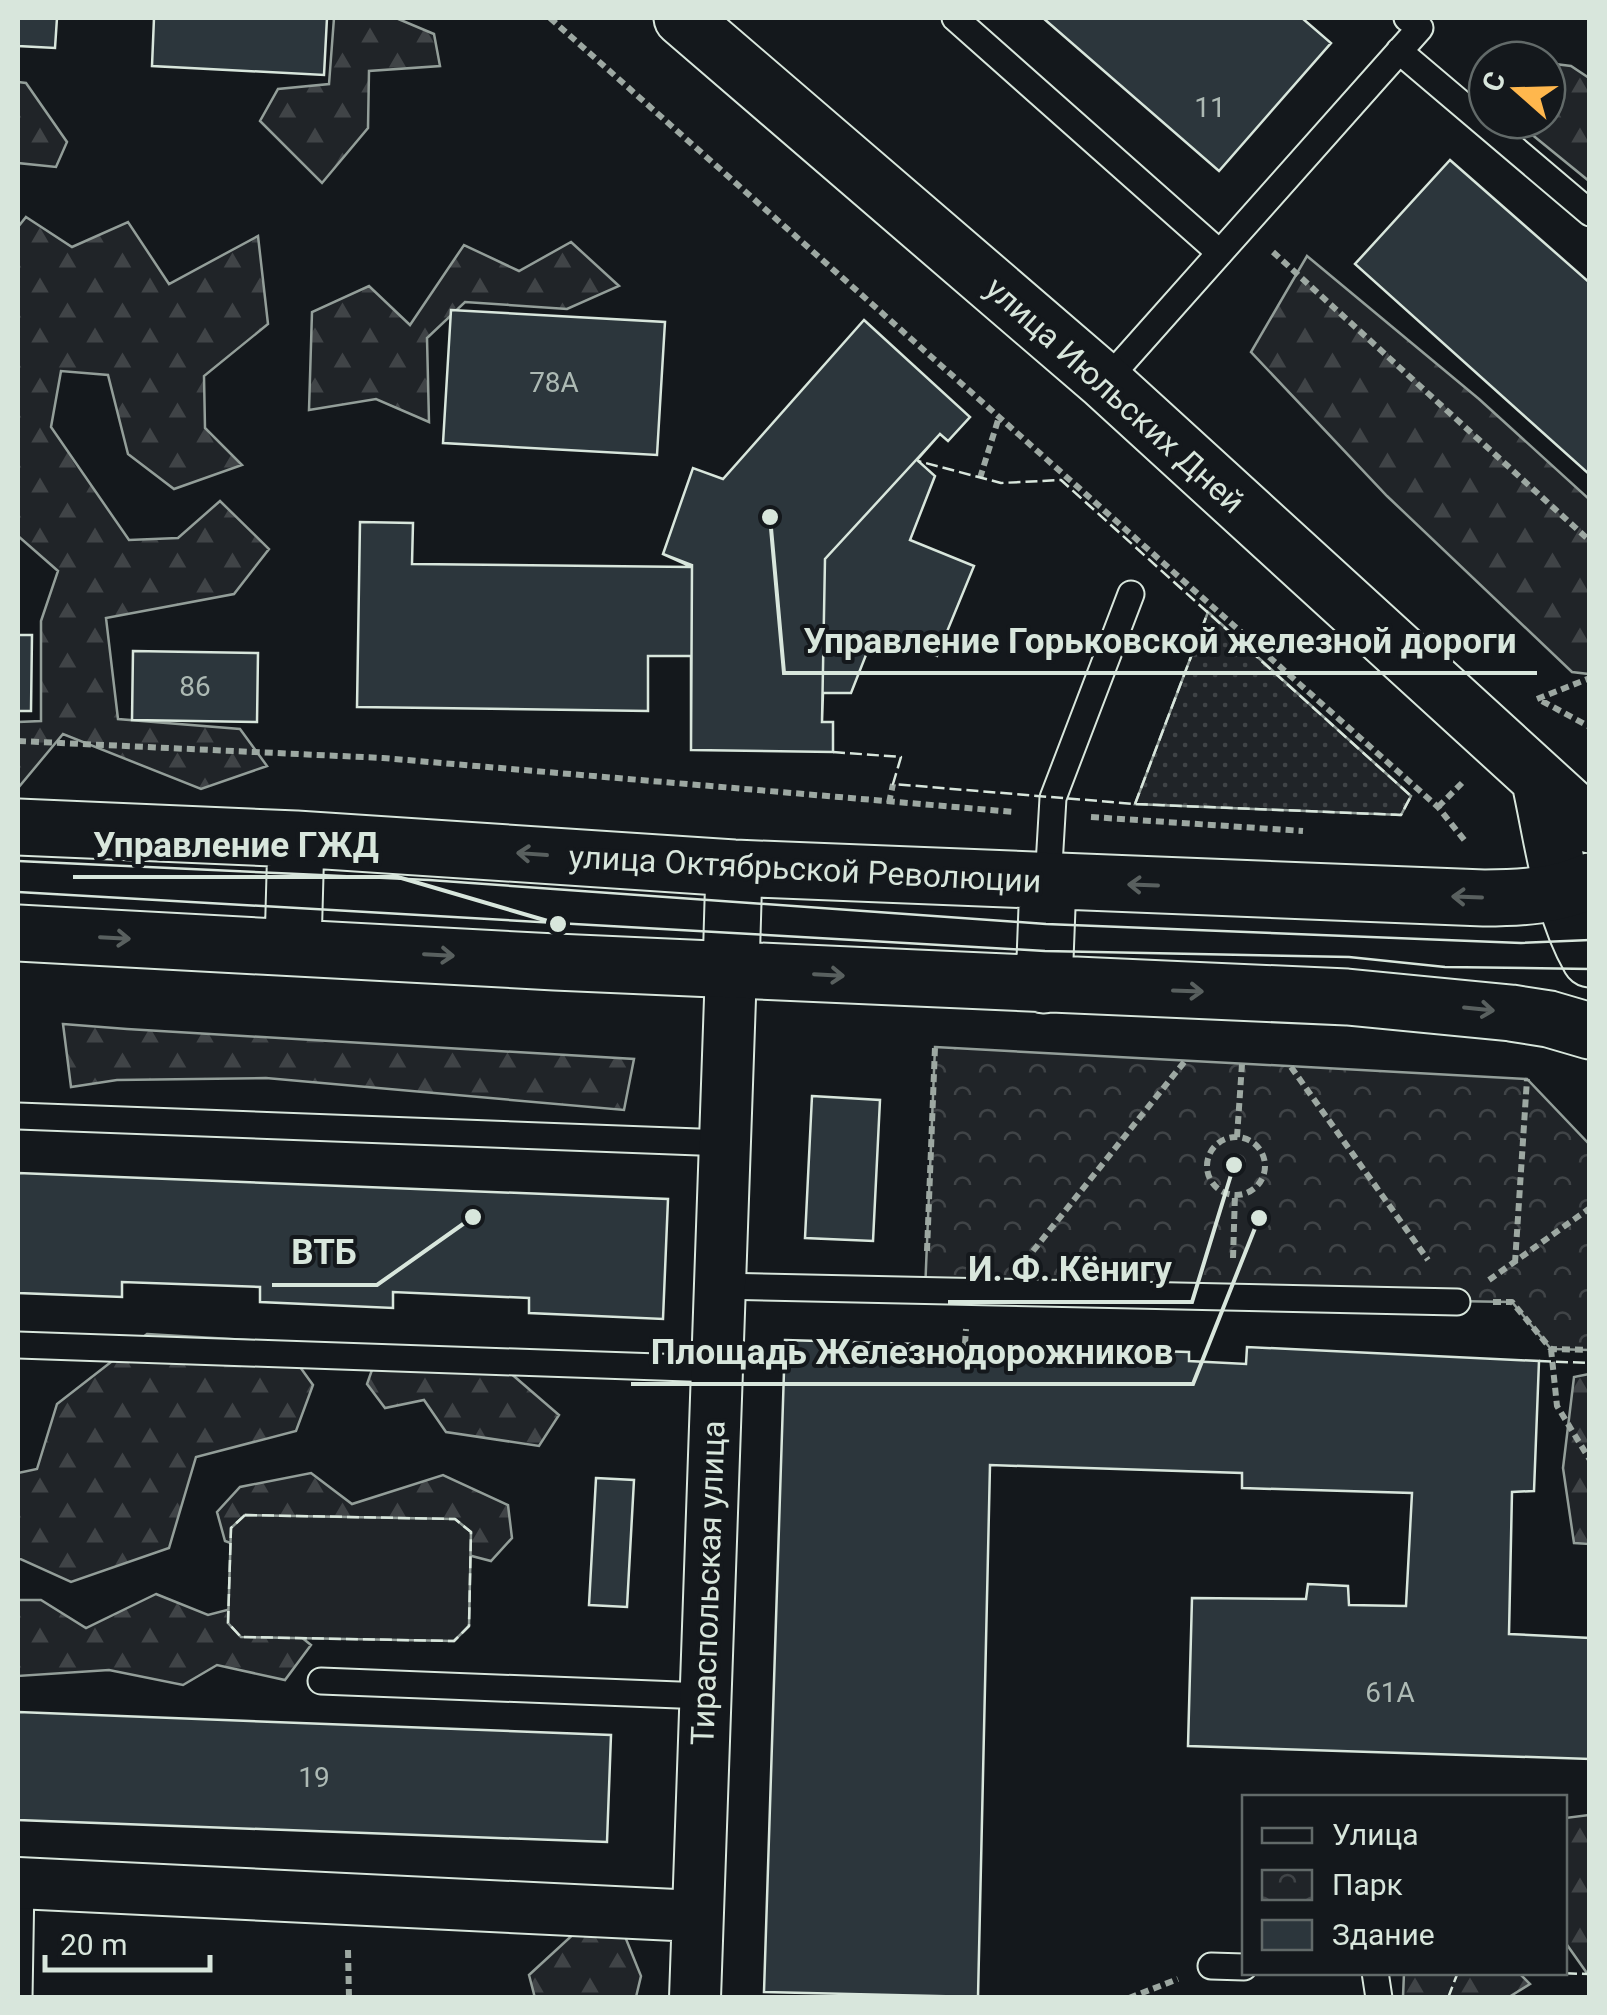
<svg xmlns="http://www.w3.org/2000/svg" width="1607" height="2015" viewBox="0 0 1607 2015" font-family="Roboto,sans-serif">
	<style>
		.grass { fill: url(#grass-dots); stroke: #939e99; stroke-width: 2.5 }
		.forest { fill: url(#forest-firs); stroke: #939e99; stroke-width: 2.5 }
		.park { fill: url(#park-crowns); stroke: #939e99; stroke-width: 2.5 }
		.garden { fill: #202428; stroke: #939e99; stroke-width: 2.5 }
		.building { fill: #2c363c; stroke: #d8e6dc; stroke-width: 2.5 }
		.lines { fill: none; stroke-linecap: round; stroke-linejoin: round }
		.service-casing { stroke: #d8e6dc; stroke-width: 29 }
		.minor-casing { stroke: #d8e6dc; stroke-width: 54 }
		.tertiary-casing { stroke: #d8e6dc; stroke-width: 59 }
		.secondary-casing { stroke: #d8e6dc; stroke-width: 59 }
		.path { stroke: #9da8a2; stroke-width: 6; stroke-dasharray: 8 5; stroke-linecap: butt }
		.service { stroke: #14181c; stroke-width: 25 }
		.minor { stroke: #14181c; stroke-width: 50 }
		.tertiary { stroke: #14181c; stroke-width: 55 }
		.secondary { stroke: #14181c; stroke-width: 55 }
		.tram { stroke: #d8e6dc; stroke-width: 2.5 }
		.fence { stroke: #d8e6dc; stroke-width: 2.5; stroke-dasharray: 12 5; stroke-linecap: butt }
		.oneway { stroke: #59605f }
		.labels { text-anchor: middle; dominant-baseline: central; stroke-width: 8; stroke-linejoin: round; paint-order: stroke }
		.number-label { font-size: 28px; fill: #adbab4 }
		.street-label { font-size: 32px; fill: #d8e6dc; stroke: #14181c }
		.leader { fill: none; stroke: #d8e6dc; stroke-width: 4 }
		.callout-dot { fill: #d8e6dc; stroke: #14181c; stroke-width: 4 }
		.callout-label { font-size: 35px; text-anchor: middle; font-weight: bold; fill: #d8e6dc; stroke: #14181c; stroke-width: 8; stroke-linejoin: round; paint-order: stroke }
	</style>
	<defs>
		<pattern id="grass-dots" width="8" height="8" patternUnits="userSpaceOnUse" patternTransform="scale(2.5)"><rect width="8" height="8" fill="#202428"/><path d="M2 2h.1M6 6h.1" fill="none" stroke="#404447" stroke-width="1.8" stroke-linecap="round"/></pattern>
		<pattern id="forest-firs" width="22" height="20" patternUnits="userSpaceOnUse" patternTransform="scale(2.5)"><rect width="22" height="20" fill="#202428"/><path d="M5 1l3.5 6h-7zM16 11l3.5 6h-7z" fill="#404447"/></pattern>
		<pattern id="park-crowns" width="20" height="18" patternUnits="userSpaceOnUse" patternTransform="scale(2.5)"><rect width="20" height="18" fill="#202428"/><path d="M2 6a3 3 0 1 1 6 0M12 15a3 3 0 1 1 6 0" fill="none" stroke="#404447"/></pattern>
	</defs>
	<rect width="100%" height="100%" fill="#14181c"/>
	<!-- grass -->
	<path class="grass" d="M1208,612L1411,796L1401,815L1135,804Z"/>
	<!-- forest -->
	<path class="forest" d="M334,18H396L434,34L440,66L369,71L368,128L322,183L260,121L278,89L329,84Z
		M1547,63L1571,66L1589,78V181L1514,120H1547Z
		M18,82L26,83L67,142L56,167L18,163Z
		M26,217L72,247L128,222L169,284L258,236L268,324L204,376L205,428L242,465L174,489L128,454L108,375L61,371L51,427L129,540L178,538L220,501L269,549L234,594L106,618L118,719L240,729L267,766L201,789L63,734L18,788V722L41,721V621L58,571L18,536V227Z
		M571,242L619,286L567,309L465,302L427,338L429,422L376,399L309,410L312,312L369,286L410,325L464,245L519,271Z
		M1307,256L1479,399L1589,499V674L1572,672L1387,496L1251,352Z
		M63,1024L127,1029L634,1059L624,1110L266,1078L117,1080L71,1087Z
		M147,1334L282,1342L313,1385L296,1431L196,1457L169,1548L71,1582L18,1558V1473L37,1469L57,1404Z
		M378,1353L508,1371L559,1415L539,1446L446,1432L424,1400L385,1408L367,1384Z
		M1589,1374H1590L1589,1544L1574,1543L1563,1468L1574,1377Z
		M311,1473L352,1504L443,1475L508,1505L512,1538L491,1561L422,1543L306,1570L225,1541L217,1512L240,1487Z
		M156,1594L208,1615L258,1602L311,1645L285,1680L217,1665L183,1685L109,1670L18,1676V1600H41L86,1628Z
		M1589,1815H1590L1589,1976L1565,1942V1818Z
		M579,1929H622L641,1976L636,1997L535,1998L529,1975Z
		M1404,1973H1519L1530,1984L1509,1997H1403Z"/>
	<!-- park -->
	<path class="park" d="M935,1047L1527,1079L1589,1144V1350L1551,1349L1512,1302L925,1292Z"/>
	<!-- garden -->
	<path class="garden" d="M245,1515L455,1519L471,1532L469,1626L454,1641L241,1637L228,1623L231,1528Z"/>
	<!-- building -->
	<path class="building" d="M18,18H57L55,48L18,46Z
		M154,18H327L324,75L152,66Z
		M1043,18H1302L1331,43L1219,171Z
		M1450,160L1590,283V475L1355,264Z
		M451,310L665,322L657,455L443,443Z
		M864,320L970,417L948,441L940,434L825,559L822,722H833V752L691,750L692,565L663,554L693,468L723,479Z
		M864,320L970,417L948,441L940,434L917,460L935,476L910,540L974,566L937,656L875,632L851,693H823L822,722H833V752L691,750V656H648V711L357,707L360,522L413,523L412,564L692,567L663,554L693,468L723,479Z
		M18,635H32L31,711H18Z
		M133,651L258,653L257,722L132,720Z
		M812,1096L880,1100L873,1241L805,1238Z
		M18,1173L668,1199L663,1319L529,1313V1298L393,1292V1308L260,1302V1287L122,1282V1297L18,1293Z
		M785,1340L1189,1352V1361L1246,1364L1247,1347L1539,1361L1534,1491L1512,1492L1509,1634L1590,1638V1759L1188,1746L1192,1598L1306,1599L1308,1584L1348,1586L1349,1605L1406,1606L1412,1493L1242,1488V1473L990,1465L978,1997L764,1992Z
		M596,1478L634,1480L627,1607L589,1605Z
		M18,1712L611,1735L607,1842L18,1820Z"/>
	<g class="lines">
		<defs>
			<path id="service" d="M955,18L1220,253
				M1399,51L1590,213
				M1105,382L1420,28L1407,18
				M1048,882L1053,798L1131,594
				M18,1116L725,1143
				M719,1286L1457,1302
				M18,1345L716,1369
				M321,1681L704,1696
				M1211,1966L1244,1967
				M1375,1972L1379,1998
				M19,1998L21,1883"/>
			<path id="minor" d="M18,1883L696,1916
				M695,1998L731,970"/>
			<path id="tertiary" d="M682,18L1105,382L1590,825
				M1540,782C1553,840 1560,907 1590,959"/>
			<path id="secondary" d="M18,827L296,839L734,868L1484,898C1521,898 1555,896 1590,881
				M18,933L555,962L1347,997L1511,1013L1549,1019L1590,1031
				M293,947L296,839
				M731,970L734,868
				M1044,985L1048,882"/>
		</defs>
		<!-- service casing -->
		<use href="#service" class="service-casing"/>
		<!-- minor casing -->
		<use href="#minor" class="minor-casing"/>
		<!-- tertiary casing -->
		<use href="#tertiary" class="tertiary-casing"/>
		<!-- secondary casing -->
		<use href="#secondary" class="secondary-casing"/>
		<!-- path -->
		<path class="path" d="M550,18L1438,807L1465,841
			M1273,252L1590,541
			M980,478L999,417
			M1537,699L1590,678
			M1542,701L1590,727
			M18,741L383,758L1014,812
			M889,803L893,784
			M1438,807L1462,783
			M1091,817L1303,831
			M1291,1067L1428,1260
			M1237,1137L1242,1064
			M1207 1166a29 29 0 1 1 58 0a29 29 0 1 1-58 0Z
			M927,1251L935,1047
			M1033,1251L1185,1061
			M1233,1258L1235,1194
			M1515,1263L1527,1079
			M1489,1280L1590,1208
			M1493,1302H1512L1551,1349L1590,1350
			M965,1344L966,1329
			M1551,1349L1557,1406L1590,1460
			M348,1950L349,1998
			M1129,1998L1178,1979"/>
		<!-- service -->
		<use href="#service" class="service"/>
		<!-- minor -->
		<use href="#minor" class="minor"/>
		<!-- tertiary -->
		<use href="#tertiary" class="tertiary"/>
		<!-- secondary -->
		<use href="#secondary" class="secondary"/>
		<!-- tram -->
		<path class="tram" d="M18,861L429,880L1046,924L1521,943L1590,940
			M18,892L1045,951L1349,957L1445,967L1590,969"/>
		<!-- fence -->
		<path class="fence" d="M833,752L901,757L893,784L1135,804L1401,815L1411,796L1061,480L1001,483L918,461
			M1135,804L1208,612
			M1539,1361L1590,1363
			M245,1515L455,1519L471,1532L469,1626L454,1641L241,1637L228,1623L231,1528Z
			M1514,1972L1590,1974
			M1448,1998L1458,1972"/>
	</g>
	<!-- one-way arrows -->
	<defs><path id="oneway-shaft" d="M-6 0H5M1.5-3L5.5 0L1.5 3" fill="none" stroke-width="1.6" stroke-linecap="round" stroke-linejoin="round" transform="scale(2.5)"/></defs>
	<g class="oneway">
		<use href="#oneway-shaft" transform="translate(532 854) rotate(-176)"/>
		<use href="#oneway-shaft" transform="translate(1143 885) rotate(-178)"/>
		<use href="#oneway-shaft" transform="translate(1467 897) rotate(-178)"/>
		<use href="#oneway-shaft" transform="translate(115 938) rotate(3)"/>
		<use href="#oneway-shaft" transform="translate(439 955) rotate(3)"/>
		<use href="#oneway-shaft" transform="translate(829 975) rotate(3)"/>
		<use href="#oneway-shaft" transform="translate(1188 991) rotate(2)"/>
		<use href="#oneway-shaft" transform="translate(1479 1009) rotate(6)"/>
	</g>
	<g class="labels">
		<!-- number labels -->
		<g class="number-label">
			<text x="1210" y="107">11</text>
			<text x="554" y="382">78А</text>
			<text x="195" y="686">86</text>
			<text x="1390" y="1692">61А</text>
			<text x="314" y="1777">19</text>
		</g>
		<!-- street labels -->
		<g class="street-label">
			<text transform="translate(1115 395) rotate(42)">улица Июльских Дней</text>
			<text transform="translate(805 869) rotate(3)">улица Октябрьской Революции</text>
			<text transform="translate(708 1583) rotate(-88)">Тираспольская улица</text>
		</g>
	</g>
	<!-- callouts -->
	<path class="leader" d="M770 517L784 673H1537M558 924L398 877H73M473 1217L377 1285H272M1234 1165L1192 1302H948M1259 1218L1193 1384H631"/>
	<g class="callout-dot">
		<circle cx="770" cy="517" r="10"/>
		<circle cx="558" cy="924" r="10"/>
		<circle cx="473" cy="1217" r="10"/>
		<circle cx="1234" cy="1165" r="10"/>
		<circle cx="1259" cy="1218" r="10"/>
	</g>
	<g class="callout-label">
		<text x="1160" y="653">Управление Горьковской железной дороги</text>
		<text x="236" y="857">Управление ГЖД</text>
		<text x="324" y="1264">ВТБ</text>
		<text x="1070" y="1281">И. Ф. Кёнигу</text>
		<text x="912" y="1364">Площадь Железнодорожников</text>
	</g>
	<!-- border -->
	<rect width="1607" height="2015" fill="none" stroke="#d8e6dc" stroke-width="40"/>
	<!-- legend -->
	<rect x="1242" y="1795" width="325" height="180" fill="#14181c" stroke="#626a69" stroke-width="2.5"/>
	<rect x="1262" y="1828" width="50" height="15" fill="#14181c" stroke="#626a69" stroke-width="2.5"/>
	<text x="1332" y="1845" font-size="30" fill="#d8e6dc">Улица</text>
	<rect x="1262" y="1870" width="50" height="30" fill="url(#park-crowns)" stroke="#626a69" stroke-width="2.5"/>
	<text x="1332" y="1895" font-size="30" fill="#d8e6dc">Парк</text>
	<rect x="1262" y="1920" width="50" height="30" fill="#2c363c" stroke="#626a69" stroke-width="2.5"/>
	<text x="1332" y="1945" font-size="30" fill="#d8e6dc">Здание</text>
	<!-- north arrow -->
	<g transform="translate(1517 90) rotate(290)"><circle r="48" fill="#14181c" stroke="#626a69" stroke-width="2.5"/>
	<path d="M0-8L18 38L0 25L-18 38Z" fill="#ffb74d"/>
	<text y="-15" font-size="28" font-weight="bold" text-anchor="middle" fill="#d8e6dc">С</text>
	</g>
	<!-- scale -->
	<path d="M45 1955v15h165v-15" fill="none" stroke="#d8e6dc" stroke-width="5"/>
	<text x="60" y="1955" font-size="30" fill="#d8e6dc" stroke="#14181c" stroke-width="8" paint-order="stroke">20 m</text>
</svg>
